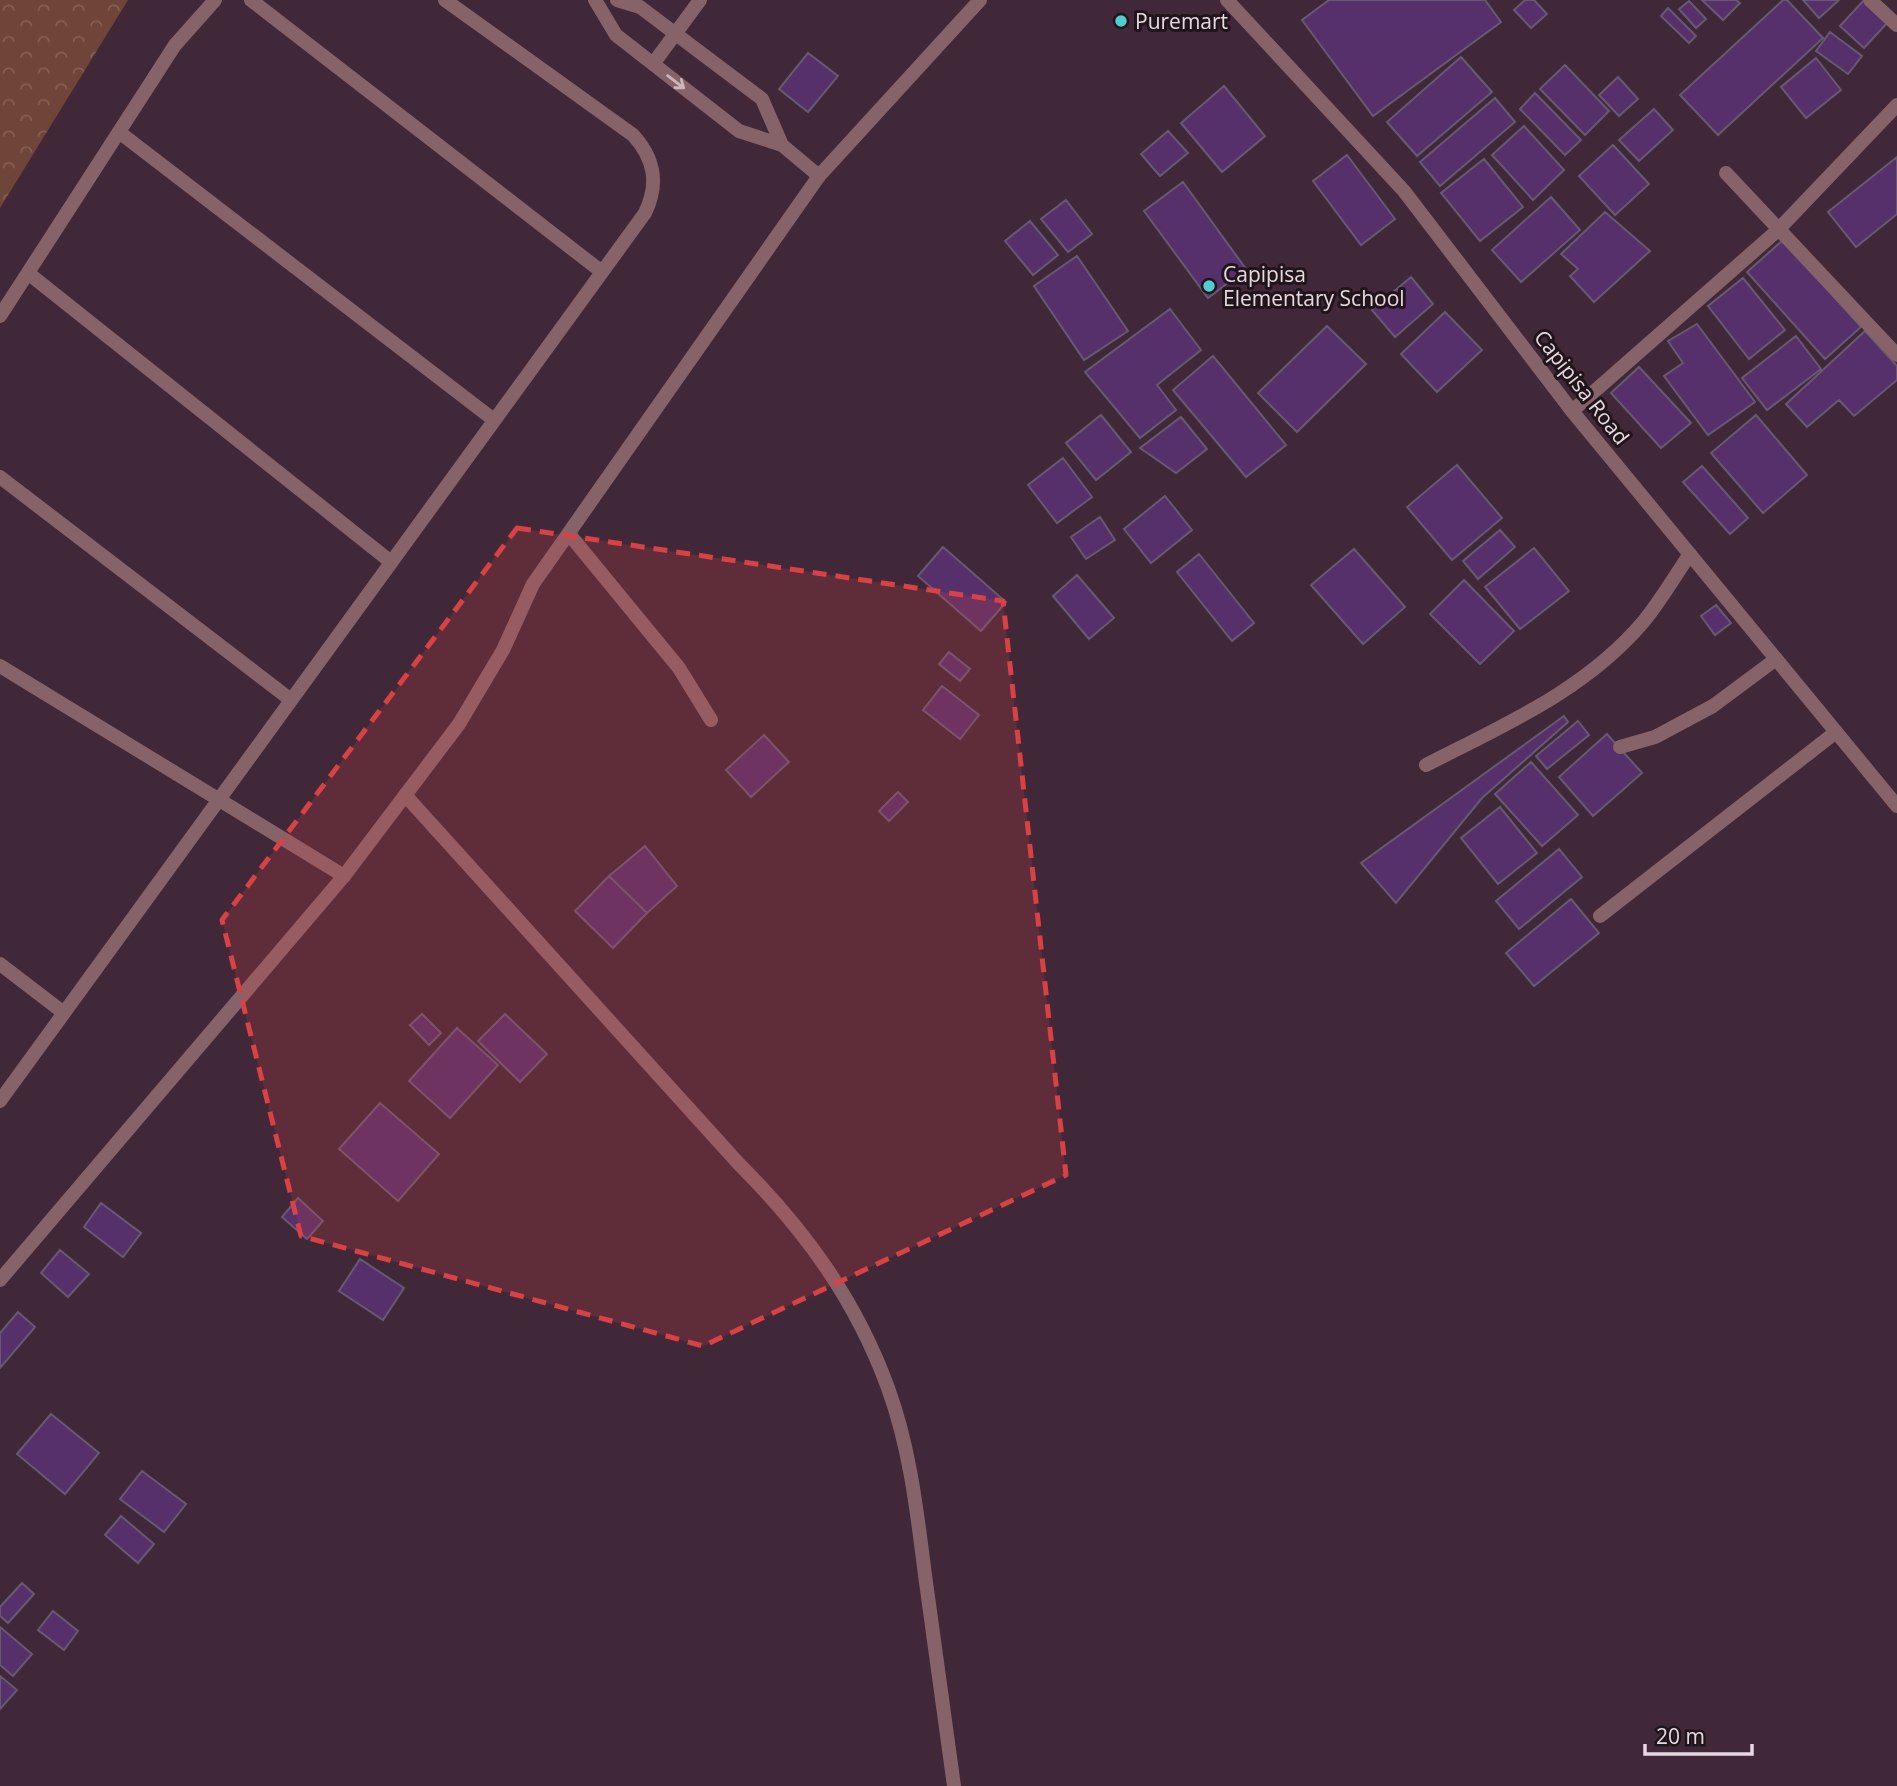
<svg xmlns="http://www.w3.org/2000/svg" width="1897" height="1786" viewBox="0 0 1897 1786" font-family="'Open Sans',sans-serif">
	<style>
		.forest { fill: url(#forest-crowns) }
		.building { fill: #55306a; stroke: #685872; stroke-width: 2 }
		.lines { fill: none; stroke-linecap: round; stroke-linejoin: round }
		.service { stroke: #866369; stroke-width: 14 }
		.minor { stroke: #866369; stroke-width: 14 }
		.tertiary { stroke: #866369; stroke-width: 14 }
		.oneway { stroke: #cbb5be }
		.marked { fill: #d94244; fill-opacity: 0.2; stroke: #d94244; stroke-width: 5; stroke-dasharray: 14 9; stroke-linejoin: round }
		.poi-dot { fill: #51ccd1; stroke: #21151c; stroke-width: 2.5 }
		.labels { text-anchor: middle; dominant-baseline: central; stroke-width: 6; stroke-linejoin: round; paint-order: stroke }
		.poi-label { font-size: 21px; fill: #e9d8e2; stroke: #21151c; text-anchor: start }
		.street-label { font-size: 21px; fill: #e9d8e2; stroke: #21151c }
	</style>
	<defs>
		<pattern id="forest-crowns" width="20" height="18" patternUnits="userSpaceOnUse" patternTransform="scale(1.75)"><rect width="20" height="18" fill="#704539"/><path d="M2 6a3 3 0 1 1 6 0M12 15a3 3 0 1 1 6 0" fill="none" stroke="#845f55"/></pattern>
	</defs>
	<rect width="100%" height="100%" fill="#412838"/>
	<!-- forest -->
	<path class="forest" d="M0,0H128L0,208Z"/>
	<!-- building -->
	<path class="building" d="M1329,0H1485L1501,22L1373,116L1302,20Z
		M1525,0H1534L1547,14L1531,28L1514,10Z
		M1702,0H1736L1740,3L1723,20Z
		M1783,0H1787L1823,38L1718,135L1680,95Z
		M1803,0H1839L1819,18Z
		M1864,0L1888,22L1864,48L1840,26Z
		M1689,1L1706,19L1696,28L1679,9Z
		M1668,8L1696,36L1689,43L1661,16Z
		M1830,32L1862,56L1848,74L1816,51Z
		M808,53L838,76L808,112L779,89Z
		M1461,57L1492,92L1417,156L1387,122Z
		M1816,58L1841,90L1806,118L1781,87Z
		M1565,65L1609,111L1585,135L1540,89Z
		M1618,77L1638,99L1619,116L1599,95Z
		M1224,86L1265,136L1222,172L1181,123Z
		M1535,93L1581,140L1565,155L1520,109Z
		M1495,98L1515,122L1440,186L1420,162Z
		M1654,109L1673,130L1639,161L1619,140Z
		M1524,126L1564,170L1533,200L1492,155Z
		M1168,131L1188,153L1160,176L1141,154Z
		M1613,145L1649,184L1615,215L1579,176Z
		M1347,155L1395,219L1361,245L1313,181Z
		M1897,157V214L1856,247L1828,212Z
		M1484,159L1523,207L1480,241L1441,193Z
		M1183,182L1246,269L1208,298L1144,211Z
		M1551,197L1580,230L1521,282L1492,250Z
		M1066,200L1092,234L1068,252L1041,219Z
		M1605,212L1650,251L1594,302L1570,276L1578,269L1561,254Z
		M1030,221L1058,255L1033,275L1005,241Z
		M1783,240L1861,327L1825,359L1747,272Z
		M1077,256L1128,331L1084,360L1034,286Z
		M1411,277L1433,304L1395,337L1372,310Z
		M1743,278L1785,330L1749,359L1708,306Z
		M1170,309L1201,350L1157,385L1176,410L1140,438L1085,372Z
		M1445,312L1482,350L1437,392L1401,354Z
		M1697,324L1755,402L1708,435L1664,376L1683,363L1668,341Z
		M1327,326L1366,364L1297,432L1258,393Z
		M1865,331L1897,366V380L1854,416L1839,400L1807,427L1786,404Z
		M1796,336L1821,369L1767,410L1742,378Z
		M1213,356L1286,445L1246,477L1173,390Z
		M1639,367L1691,423L1661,448L1611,393Z
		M1101,415L1131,452L1096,480L1066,443Z
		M1756,415L1807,475L1763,513L1711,453Z
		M1181,417L1207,449L1176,473L1140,448Z
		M1063,458L1092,497L1057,523L1028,485Z
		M1457,465L1502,518L1452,560L1407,507Z
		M1702,466L1748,518L1730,534L1683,482Z
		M1165,496L1192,530L1151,563L1124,529Z
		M1100,517L1115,540L1086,559L1071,537Z
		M1500,530L1515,547L1478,579L1463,561Z
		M943,547L1006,602L981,631L918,576Z
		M1534,548L1569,591L1520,629L1485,587Z
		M1354,549L1405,607L1363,644L1311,585Z
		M1199,554L1254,623L1232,641L1177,572Z
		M1077,575L1114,618L1089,639L1053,596Z
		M1464,580L1514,631L1480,664L1430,614Z
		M1716,605L1731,623L1715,635L1701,616Z
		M949,652L970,669L960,681L939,664Z
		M942,686L979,715L960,739L923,710Z
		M1564,716L1568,722L1482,798L1396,903L1361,863Z
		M1578,721L1589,735L1547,769L1536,756Z
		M1607,734L1642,773L1593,816L1559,777Z
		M764,735L789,762L751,797L726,770Z
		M1531,762L1578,815L1542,846L1495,794Z
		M898,792L908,802L889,821L879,811Z
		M1500,807L1537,853L1498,884L1461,838Z
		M645,846L677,886L647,913L609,876Z
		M1559,849L1582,877L1519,929L1496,901Z
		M609,876L647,913L613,948L575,911Z
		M1571,899L1599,933L1534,986L1506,953Z
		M422,1014L441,1033L429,1045L410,1025Z
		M505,1014L547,1054L520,1082L478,1041Z
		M457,1028L498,1065L450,1118L409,1081Z
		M380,1103L439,1154L398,1201L339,1149Z
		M298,1198L323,1221L307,1239L282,1217Z
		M101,1203L141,1233L123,1257L84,1227Z
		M60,1250L89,1274L68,1297L41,1273Z
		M360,1259L404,1288L383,1320L339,1291Z
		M18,1312L35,1327L0,1368V1333Z
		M51,1414L99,1453L65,1494L17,1454Z
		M142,1471L186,1504L164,1532L120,1499Z
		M121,1516L154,1544L138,1563L105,1535Z
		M22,1583L34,1594L8,1623L0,1616V1607Z
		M53,1611L78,1631L64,1650L38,1630Z
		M0,1627L32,1654L13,1676L0,1665Z
		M0,1676L17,1690L0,1709Z"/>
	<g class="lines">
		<!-- service -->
		<path class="service" d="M251,0L602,272
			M595,0L616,35L739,131L782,145L819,176
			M617,0L640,7L762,99L782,145
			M1870,0L1897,25
			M653,64L700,0
			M119,132L494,420
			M28,273L391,562
			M0,316L175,45L215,0
			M0,477L291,700
			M569,534L679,668L711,720
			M0,666L344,876
			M1620,747L1655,737L1713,706L1776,659
			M1426,765C1504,725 1586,690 1644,621C1661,600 1675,576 1690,554
			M1600,916L1836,732
			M0,964L64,1013
			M0,1101L645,213C659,184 655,159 633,135L445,0"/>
		<!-- minor -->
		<path class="minor" d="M1227,0L1404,191L1572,411L1897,806
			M1726,173L1897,355
			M1572,411L1778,230L1897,105
			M0,1280L344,876L459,724L503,650L533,584L819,176L980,0"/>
		<!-- tertiary -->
		<path class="tertiary" d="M405,795L739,1164C805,1230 856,1300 888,1388C910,1448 917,1512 925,1575C935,1645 944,1716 954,1786"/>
	</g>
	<!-- one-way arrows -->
	<defs><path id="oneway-shaft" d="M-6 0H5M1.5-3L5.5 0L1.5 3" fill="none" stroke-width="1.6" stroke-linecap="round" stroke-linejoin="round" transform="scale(1.75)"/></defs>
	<use class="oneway" href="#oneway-shaft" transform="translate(676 82) rotate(37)"/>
	<!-- marked area -->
	<path class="marked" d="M517,528L1003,601L1066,1175L703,1346L301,1236L222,920Z"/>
	<!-- markers -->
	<g class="poi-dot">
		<circle cx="1121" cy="21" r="7"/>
		<circle cx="1209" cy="286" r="7"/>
	</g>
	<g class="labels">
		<!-- poi labels -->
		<g class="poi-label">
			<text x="1135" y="21">Puremart</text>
			<text x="1223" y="274">Capipisa<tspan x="1223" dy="24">Elementary School</tspan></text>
		</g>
		<!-- street labels -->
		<g class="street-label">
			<text transform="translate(1582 387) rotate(52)">Capipisa Road</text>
		</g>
	</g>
	<!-- scale -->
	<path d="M1645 1744v10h107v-10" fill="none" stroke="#e9d8e2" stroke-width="3.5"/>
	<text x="1656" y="1744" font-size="21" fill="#e9d8e2" stroke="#21151c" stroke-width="5" paint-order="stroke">20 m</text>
</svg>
